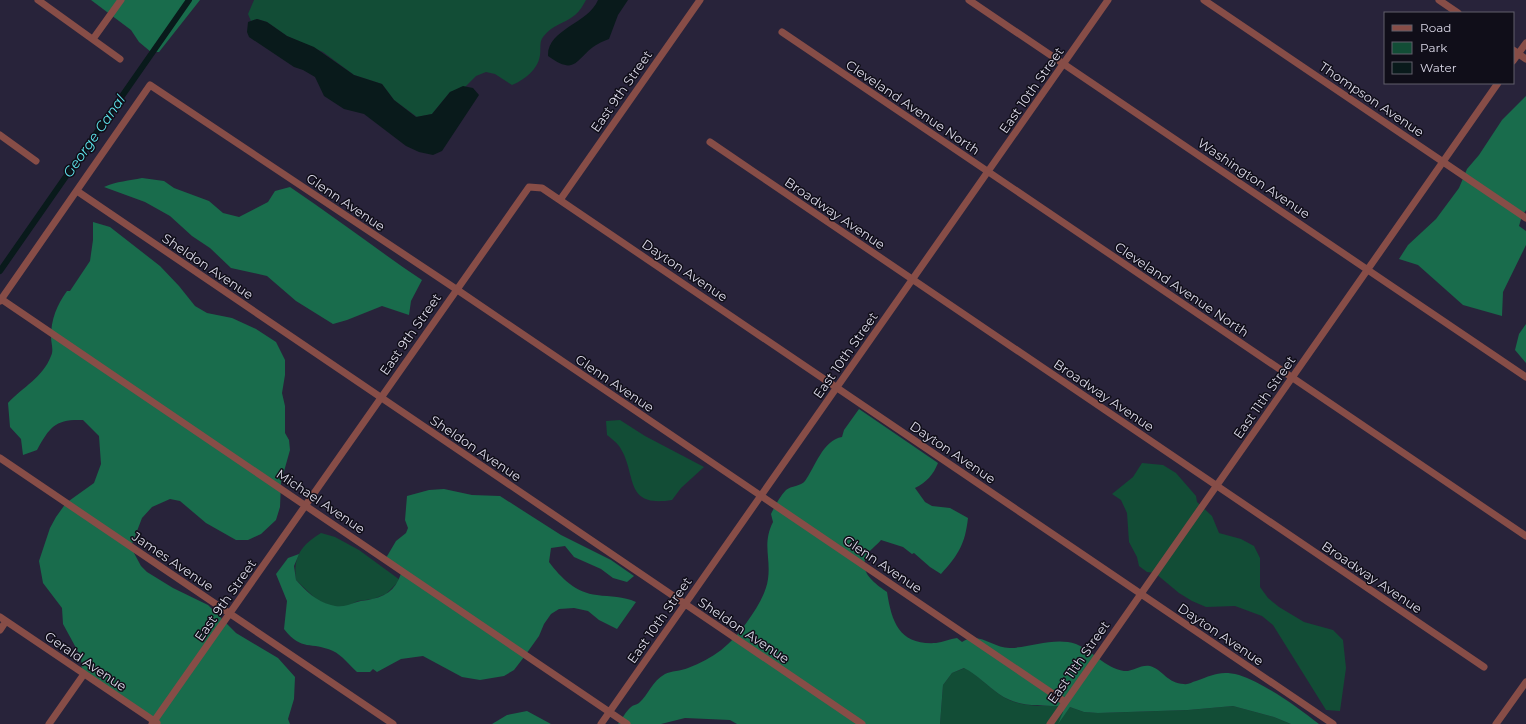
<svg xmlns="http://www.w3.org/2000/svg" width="1526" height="724" viewBox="0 0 1526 724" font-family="Montserrat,sans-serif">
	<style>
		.green { fill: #124d36 }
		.forest { fill: #196c4c }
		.water { fill: #091a1b }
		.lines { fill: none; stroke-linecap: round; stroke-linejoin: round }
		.canal { stroke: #091a1b; stroke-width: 6 }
		.minor { stroke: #874d47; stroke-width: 7 }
		.labels { text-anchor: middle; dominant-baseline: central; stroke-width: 3; stroke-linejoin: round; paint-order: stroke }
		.street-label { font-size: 13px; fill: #dad8e7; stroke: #100e19 }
		.water-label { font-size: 14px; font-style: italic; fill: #5ee6ed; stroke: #100e19 }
	</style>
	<rect width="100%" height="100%" fill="#28233a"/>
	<!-- green -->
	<path class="green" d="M254,0H586C583,5 580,11 575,15C564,24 553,24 543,37C539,42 541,49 540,55C538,70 524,80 512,85L495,74L486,72L476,76L465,87L450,92L432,114L417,117L394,100L382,84L354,75L323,52L287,36L267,22L257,19L251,21L248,14Z
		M620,420L645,436L704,467L681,488L672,500C622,508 638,473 619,446C616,442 611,438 607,435L606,421Z
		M1142,463L1163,465L1176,473L1196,496L1197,502L1212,516L1219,533L1241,539L1254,546L1260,558V587L1268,598L1279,607L1304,622L1333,630L1343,640L1346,668L1340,711L1326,710L1273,625L1262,616L1235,606L1206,607L1192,601L1179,593L1155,573L1147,572L1139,566L1137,557L1129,542L1127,513L1121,500L1112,494L1133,477Z
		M321,533L335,537L359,550L400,580L386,594L373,599L358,601L345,607L331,606L317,600L296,580C293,557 301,545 321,533Z
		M965,668C978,675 987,686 999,694C1016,707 1039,706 1059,706L1063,712L1062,717L1070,707L1084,712L1098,713L1188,710L1233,706L1274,717L1291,724H940L943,685L952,673Z"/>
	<!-- forest -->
	<path class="forest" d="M91,0H200L159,52H151L139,42L131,30Z
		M1526,96V210L1522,216L1519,226L1526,231V245L1503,292L1502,316L1463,305L1418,265L1399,259L1408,245L1436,219L1459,188L1467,169L1479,155L1502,120Z
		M142,178L164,181L174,188L209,201L223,213L239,217L268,202L275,191L290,187C335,217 377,250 422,280L411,301L409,315L382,306L347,320L333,324L296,301L267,276L231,268L210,248L192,236L170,216L145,202L104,187C117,181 129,181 142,178Z
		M93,222L110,227L160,266L179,286L195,306L207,313L232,318L256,329L276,342L285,360V375L282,393L285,406V433L289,440L290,450L281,482L280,507L276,520L261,534L248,540H236L206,523L180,501L170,499L152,507L142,518L132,544L134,553L141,566L147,572L173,588L208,605L236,633L278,658L295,677L294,699L288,719L290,724H157L82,674L81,657L63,624L62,608L43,583L39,561L50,528L56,517L66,503L94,483L101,464L99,436L83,420C56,419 50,426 37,450L23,455L21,439L10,427L8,403C23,387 43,377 51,356C54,350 51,343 51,337C51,319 57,305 67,291H70L90,261L93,240Z
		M1526,324V363L1515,350L1519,334Z
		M859,409L938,463C933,475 927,482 915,488L925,502L932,506L950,508L968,518C965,544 959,554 941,574L930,567L914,553L912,554L903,547L881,540C877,545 868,551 866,557C859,573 876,584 887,592C892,624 900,645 936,643C943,642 950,639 957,638L962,642C979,630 993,649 1011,648C1032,647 1055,637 1076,644C1093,651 1105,668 1124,671C1132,672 1141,664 1150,666C1162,669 1168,684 1184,684C1188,685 1192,682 1196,681C1213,675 1220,670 1239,675C1266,684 1297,707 1319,724H1291L1274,717L1233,706L1188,710L1098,713L1084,712L1070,707L1058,724L1063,712L1059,706C1038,705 1017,707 999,694C987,686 978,675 964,668L952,673L943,685L940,724H737L730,720L685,718L661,724H618C622,719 626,711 631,707C633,705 636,705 639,703C649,694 652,681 665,674C671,671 681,671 688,668C713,659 732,644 747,622C756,609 766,594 768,579C771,557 762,544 773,522L771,514C775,506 780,496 786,490C791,486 801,486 805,481C815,467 823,440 842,437L844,430Z
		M444,489L472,495L500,496L561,535L611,560L634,576L627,582L613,578L601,569L574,557L565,546L551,548L549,562C561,578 576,593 597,595C611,597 623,596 636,602L617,629L599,620L588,611L574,608L559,609L551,614L544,624L539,636L524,657L514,670L504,676L480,680L462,677L423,656L401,659L377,672L373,669L370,672H357C350,666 342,655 333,651C311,641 302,652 284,629L287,601L276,574L288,558L299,554L294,566L296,580C306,591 316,601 331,605C341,608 348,605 357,602C362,600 367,601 372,599C389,596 399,585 402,569L386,558L396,541L406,533L408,528L405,520L407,496L429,490Z
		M527,711L551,724H492L507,715Z"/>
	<!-- water -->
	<path class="water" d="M598,0H628L618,15L609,39C606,40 601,42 598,44C576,56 578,78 548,56C547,29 588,24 598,0Z
		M257,19L267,22L287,36L314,47L354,75L382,84L394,100L416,117L432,114L450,92L463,86L473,88L479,95L442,151L433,155L419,152L406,146L364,114L344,109L324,96L315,77L303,70L294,67L249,37L247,32L248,22Z"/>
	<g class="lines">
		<!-- canal -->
		<path class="canal" d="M0,271L189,0"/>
		<!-- minor -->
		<path class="minor" d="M38,0L120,59
			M969,0L1526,377
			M1204,0L1526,218
			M1439,0L1458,13
			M782,32L1526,536
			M93,39L121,0
			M1513,50L1526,59
			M1513,61L1526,43
			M0,135L36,161
			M710,142L1484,667
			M77,191L862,724
			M560,200L700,0
			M1,299L627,724
			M0,301L150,85L456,289L1065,702
			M0,458L393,724
			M0,617L157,723
			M0,630L6,621
			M49,724L84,674
			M152,724L529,187L542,188L1333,724
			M601,724L1108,0
			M1050,724L1498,83
			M1496,724L1526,682"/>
	</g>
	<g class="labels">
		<!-- street labels -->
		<g class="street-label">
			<text transform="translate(1031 90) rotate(-55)">East 10th Street</text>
			<text transform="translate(621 91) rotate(-55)">East 9th Street</text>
			<text transform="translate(1372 99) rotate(34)">Thompson Avenue</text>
			<text transform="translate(913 107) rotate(34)">Cleveland Avenue North</text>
			<text transform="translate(1254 178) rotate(34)">Washington Avenue</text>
			<text transform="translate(346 202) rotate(34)">Glenn Avenue</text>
			<text transform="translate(835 213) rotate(34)">Broadway Avenue</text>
			<text transform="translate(208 266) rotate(34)">Sheldon Avenue</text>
			<text transform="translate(685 270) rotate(34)">Dayton Avenue</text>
			<text transform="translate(1182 289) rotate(34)">Cleveland Avenue North</text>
			<text transform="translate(410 334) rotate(-55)">East 9th Street</text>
			<text transform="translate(845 355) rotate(-55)">East 10th Street</text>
			<text transform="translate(615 383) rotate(34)">Glenn Avenue</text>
			<text transform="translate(1104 395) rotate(34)">Broadway Avenue</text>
			<text transform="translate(1264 397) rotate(-55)">East 11th Street</text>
			<text transform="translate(476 448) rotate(34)">Sheldon Avenue</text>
			<text transform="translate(953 452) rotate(34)">Dayton Avenue</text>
			<text transform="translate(321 501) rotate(34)">Michael Avenue</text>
			<text transform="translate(173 561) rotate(34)">James Avenue</text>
			<text transform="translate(883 564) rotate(34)">Glenn Avenue</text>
			<text transform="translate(1372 577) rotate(34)">Broadway Avenue</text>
			<text transform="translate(225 600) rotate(-55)">East 9th Street</text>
			<text transform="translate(659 620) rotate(-55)">East 10th Street</text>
			<text transform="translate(744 630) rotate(34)">Sheldon Avenue</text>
			<text transform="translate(1221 634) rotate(34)">Dayton Avenue</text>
			<text transform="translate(86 661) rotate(34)">Gerald Avenue</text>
			<text transform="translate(1078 662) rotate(-55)">East 11th Street</text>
		</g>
		<!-- water labels -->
		<g class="water-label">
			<text transform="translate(94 136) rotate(-55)">George Canal</text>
		</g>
	</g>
	<!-- legend -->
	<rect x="1384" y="12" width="130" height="72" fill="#100e19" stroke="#615f6b"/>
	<rect x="1392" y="25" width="20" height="6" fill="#874d47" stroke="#615f6b"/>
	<text x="1420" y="32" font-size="12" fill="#dad8e7">Road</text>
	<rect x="1392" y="42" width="20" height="12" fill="#124d36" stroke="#615f6b"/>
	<text x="1420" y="52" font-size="12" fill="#dad8e7">Park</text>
	<rect x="1392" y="62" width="20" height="12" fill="#091a1b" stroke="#615f6b"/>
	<text x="1420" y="72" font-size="12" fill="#dad8e7">Water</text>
</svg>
